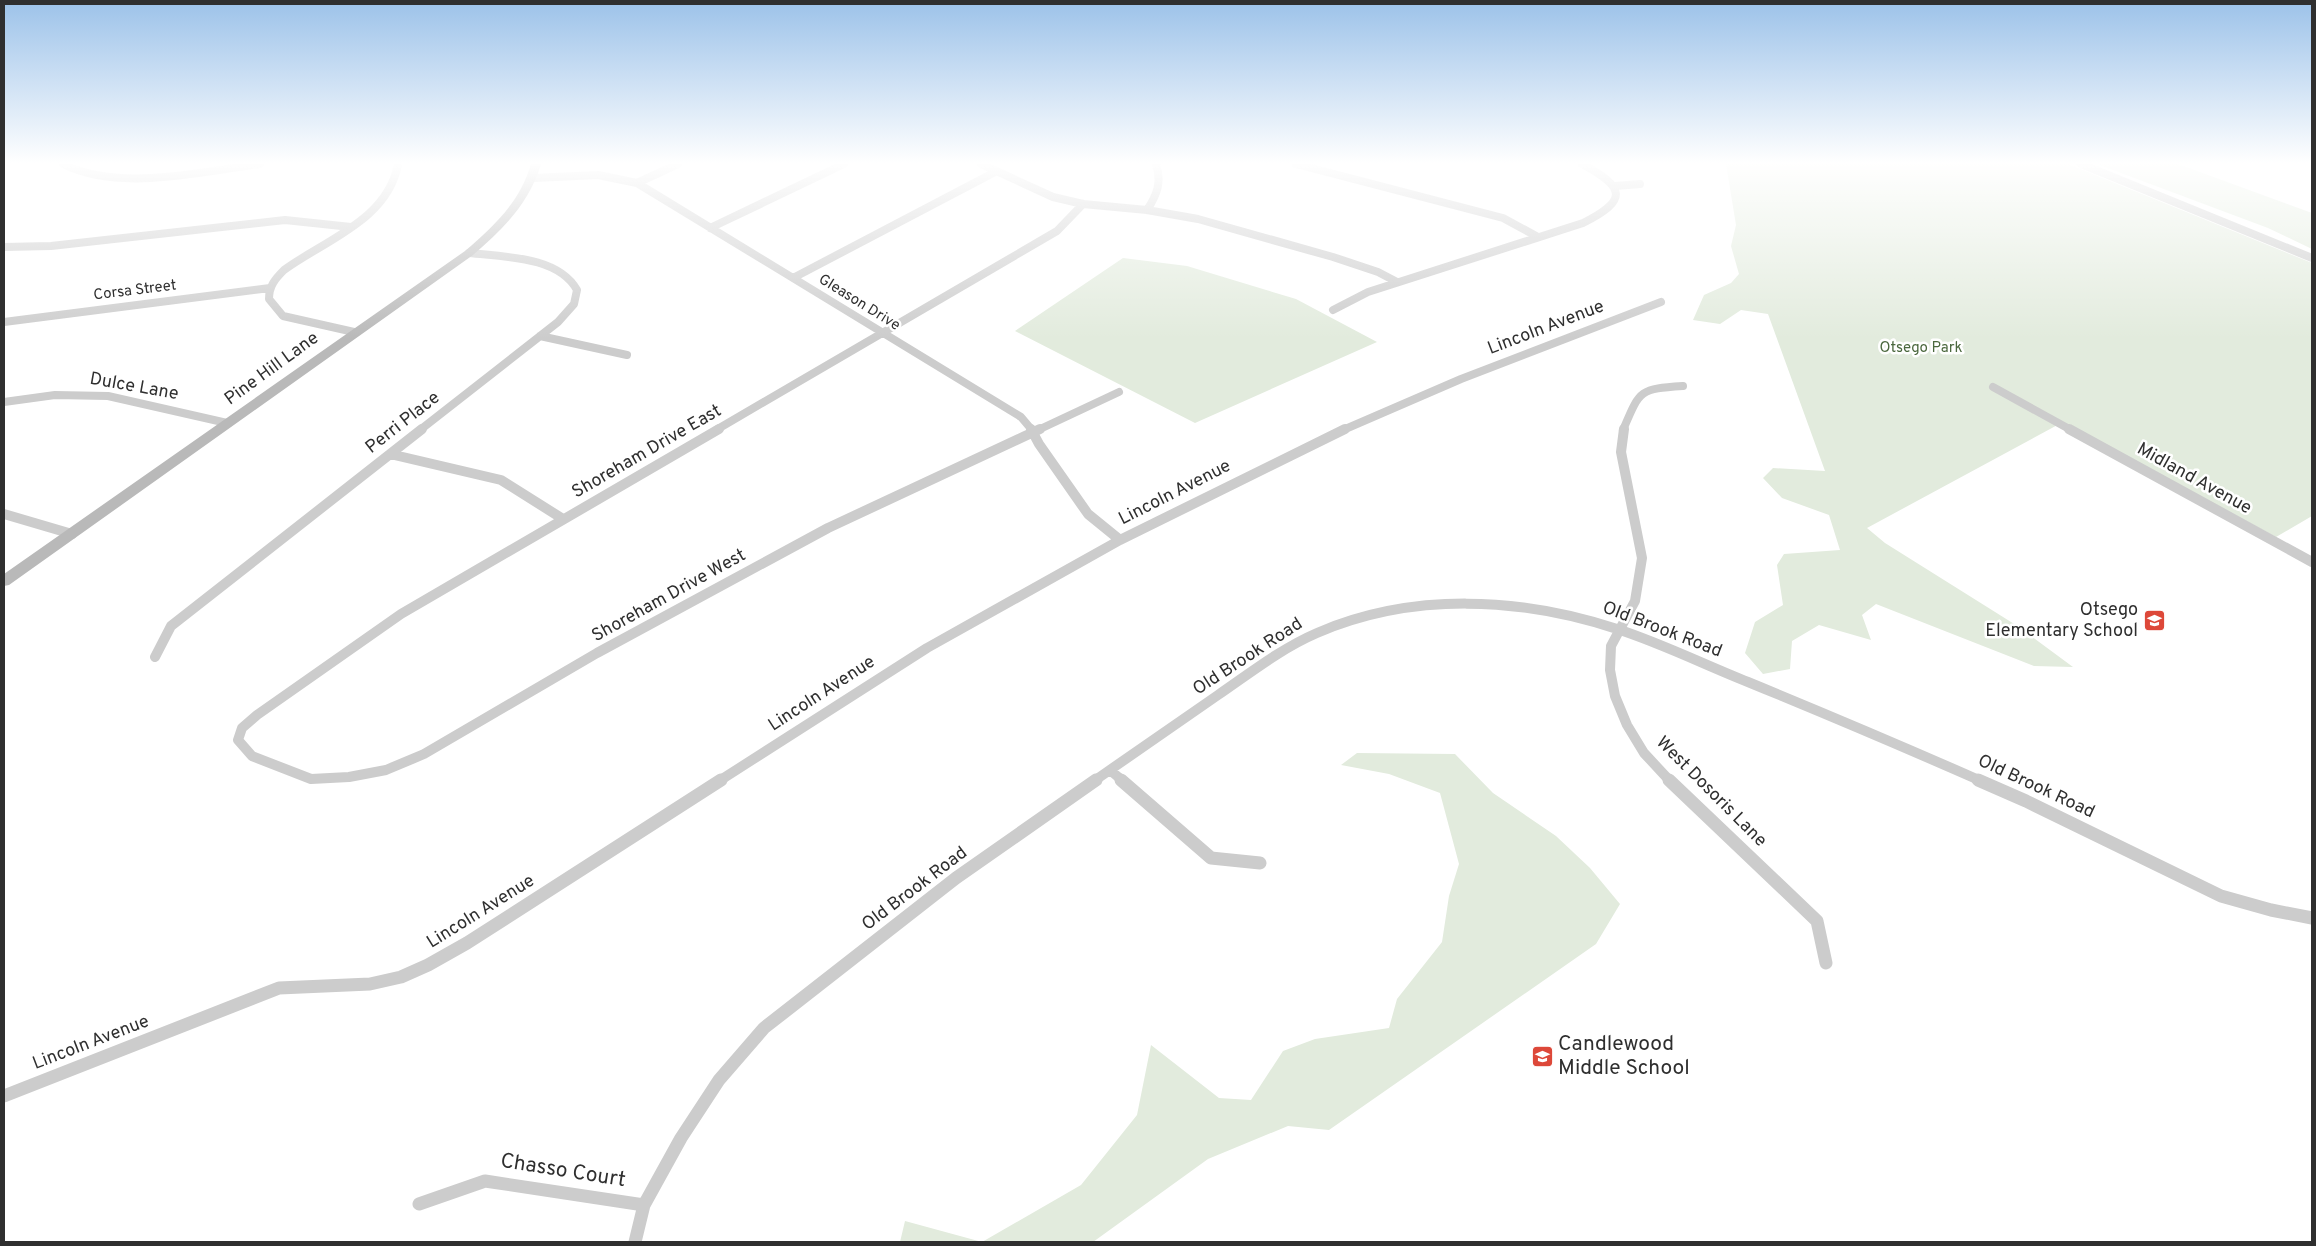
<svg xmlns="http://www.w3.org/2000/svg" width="2316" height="1246" viewBox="0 0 2316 1246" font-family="Overpass,sans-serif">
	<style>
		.green { fill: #e2ebdd }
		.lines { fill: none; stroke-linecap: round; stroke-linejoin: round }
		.street-far2 { stroke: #ccc; stroke-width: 8 }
		.street-far1 { stroke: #ccc; stroke-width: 10 }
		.street { stroke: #ccc; stroke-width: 13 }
		.secondary { fill: #b9b9b9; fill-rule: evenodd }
		.labels { text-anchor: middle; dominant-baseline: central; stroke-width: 5; stroke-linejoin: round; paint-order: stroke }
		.far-street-label { font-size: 15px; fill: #2f2f2f; stroke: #fff }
		.far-park-label { font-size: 15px; fill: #4b683e; stroke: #fff }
		.street-label { font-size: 18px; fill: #2f2f2f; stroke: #fff }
		.poi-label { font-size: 18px; fill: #2f2f2f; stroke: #fff; text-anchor: end }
		.near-poi-label { font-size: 21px; fill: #2f2f2f; stroke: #fff; text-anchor: start }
		.near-street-label { font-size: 21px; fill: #2f2f2f; stroke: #fff }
	</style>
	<rect width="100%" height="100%" fill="#fff"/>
	<!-- green -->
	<path class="green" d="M1726,164H2068L2312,263V516L2276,537L2063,422L1867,528L1885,543L2019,627L2073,667L2034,666L1876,604L1862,615L1871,640L1819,625L1792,641L1790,669L1763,674L1745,653L1755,622L1783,605L1777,565L1784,554L1840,550L1829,515L1782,498L1763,478L1773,468L1825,471L1768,314L1741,310L1720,324L1693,320L1704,295L1731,283L1739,274L1731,246L1736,225Z
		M2097,164H2178L2312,213V249L2268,228Z
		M1123,258L1187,266L1296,299L1377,342L1195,423L1015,331Z
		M1357,753L1455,754L1493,793L1556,836L1590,868L1620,904L1596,944L1329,1130L1288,1126L1208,1159L1093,1242H982L1081,1185L1137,1115L1151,1045L1219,1098L1251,1100L1283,1051L1315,1039L1389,1028L1397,999L1442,942L1449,896L1459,864L1440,793L1389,774L1341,765Z
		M905,1221L982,1242H900Z"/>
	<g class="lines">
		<!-- street-far2 -->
		<path class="street-far2" d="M63,164C119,192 200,172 260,164
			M981,164L1053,197L1083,204L1147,210L1198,219L1333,257L1378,272L1397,282
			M1296,164L1503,218L1538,237
			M2081,164L2312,258
			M533,178L598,175L637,183L1021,417L1032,430
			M637,183L678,164
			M1615,186L1640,184
			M1147,210C1157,195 1162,182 1156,164
			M710,228L844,164
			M4,247L51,246L285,220L351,227
			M793,278L995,172
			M1333,310L1368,292L1583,223C1629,200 1625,187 1582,164
			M4,322L270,288
			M354,332L283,316L269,299C269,286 275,279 284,270C325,240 388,220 398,164
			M540,336L627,355
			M1993,387L2071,430
			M4,402L55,395L108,396L227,423
			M420,430L558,322L574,304L577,290C558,256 504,257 469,253
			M716,430L1057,231L1083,204
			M1038,430L1119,392
			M1343,430L1461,379L1661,302
			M1623,430C1640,390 1639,389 1683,386"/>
		<!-- street-far1 -->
		<path class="street-far1" d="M719,429L401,614L257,715L242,728L238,740L252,756L311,779L349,777L386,770L424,754L597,653L828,528L1040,429
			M1031,429L1039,444L1088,514L1120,540
			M1624,429L1621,452L1642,558L1635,601L1611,646L1610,670L1615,696L1627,725L1644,753L1670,781
			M2069,429L2312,562
			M390,454L501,480L563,519
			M4,514L72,534
			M155,657L171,626L422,429
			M1111,771L1123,781
			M719,781L927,648L1120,540L1345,429
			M1094,781C1136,752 1177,723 1218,695C1250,673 1282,648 1317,633C1412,592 1520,597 1617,629C1661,643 1705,665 1748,682C1826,714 1904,747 1981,781"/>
		<!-- street -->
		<path class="street" d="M1121,780L1211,858L1260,863
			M1669,780L1817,921L1826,963
			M1978,780L2026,801L2221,896L2271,910L2312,918
			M4,1096L279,988L370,984L401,977L428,965L467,943L721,780
			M419,1204L485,1181L644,1205
			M635,1242L644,1205L681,1138L719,1080L764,1028L956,878L1096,780"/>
		<!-- secondary -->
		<path class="secondary" d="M531,164H541C529,204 503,229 473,255L9,585L4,586V574L465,251C494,226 520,202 531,164Z"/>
	</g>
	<!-- sky -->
	<linearGradient id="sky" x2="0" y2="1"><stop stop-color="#9cc2e9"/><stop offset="0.48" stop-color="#fff"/><stop offset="1" stop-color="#fff" stop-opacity="0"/></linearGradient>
	<rect width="2316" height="339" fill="url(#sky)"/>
	<!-- icons -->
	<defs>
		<symbol id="school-square" viewBox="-11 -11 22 22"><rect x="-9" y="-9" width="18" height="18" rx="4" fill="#dd4839" stroke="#fff"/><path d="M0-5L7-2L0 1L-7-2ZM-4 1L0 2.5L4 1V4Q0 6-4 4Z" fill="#fff"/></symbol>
	</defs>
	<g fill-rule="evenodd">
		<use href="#school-square" x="2142" y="608" width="25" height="25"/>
		<use href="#school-square" x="1530" y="1044" width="25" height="25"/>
	</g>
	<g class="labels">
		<!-- far-street labels -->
		<g class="far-street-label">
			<text transform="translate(135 291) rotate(-7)">Corsa Street</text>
			<text transform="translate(859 303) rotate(32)">Gleason Drive</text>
		</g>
		<!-- far-park labels -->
		<g class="far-park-label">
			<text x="1921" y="348">Otsego Park</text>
		</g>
		<!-- street labels -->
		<g class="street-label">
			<text transform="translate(1546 328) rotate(-21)">Lincoln Avenue</text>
			<text transform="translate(272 369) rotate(-36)">Pine Hill Lane</text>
			<text transform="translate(134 387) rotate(10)">Dulce Lane</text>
			<text transform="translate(403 423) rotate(-38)">Perri Place</text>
			<text transform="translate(647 452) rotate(-30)">Shoreham Drive East</text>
			<text transform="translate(2194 479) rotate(29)">Midland Avenue</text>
			<text transform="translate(1175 493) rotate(-27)">Lincoln Avenue</text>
			<text transform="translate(669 596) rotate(-29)">Shoreham Drive West</text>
			<text transform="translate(1662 630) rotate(21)">Old Brook Road</text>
			<text transform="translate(1248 657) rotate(-33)">Old Brook Road</text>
			<text transform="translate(822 694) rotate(-33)">Lincoln Avenue</text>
			<text transform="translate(2036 787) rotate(25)">Old Brook Road</text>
			<text transform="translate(1711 792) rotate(45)">West Dosoris Lane</text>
			<text transform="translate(915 889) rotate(-37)">Old Brook Road</text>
			<text transform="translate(481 912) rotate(-32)">Lincoln Avenue</text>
			<text transform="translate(91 1043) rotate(-21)">Lincoln Avenue</text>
		</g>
		<!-- poi labels -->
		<g class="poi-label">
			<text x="2138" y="610">Otsego<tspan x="2138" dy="21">Elementary School</tspan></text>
		</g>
		<!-- near-poi labels -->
		<g class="near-poi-label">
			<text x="1558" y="1044">Candlewood<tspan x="1558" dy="24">Middle School</tspan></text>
		</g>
		<!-- near-street labels -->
		<g class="near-street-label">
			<text transform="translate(563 1171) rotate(9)">Chasso Court</text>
		</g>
	</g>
	<!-- border -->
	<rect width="2316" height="1246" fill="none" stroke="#2f2f2f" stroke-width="10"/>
</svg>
